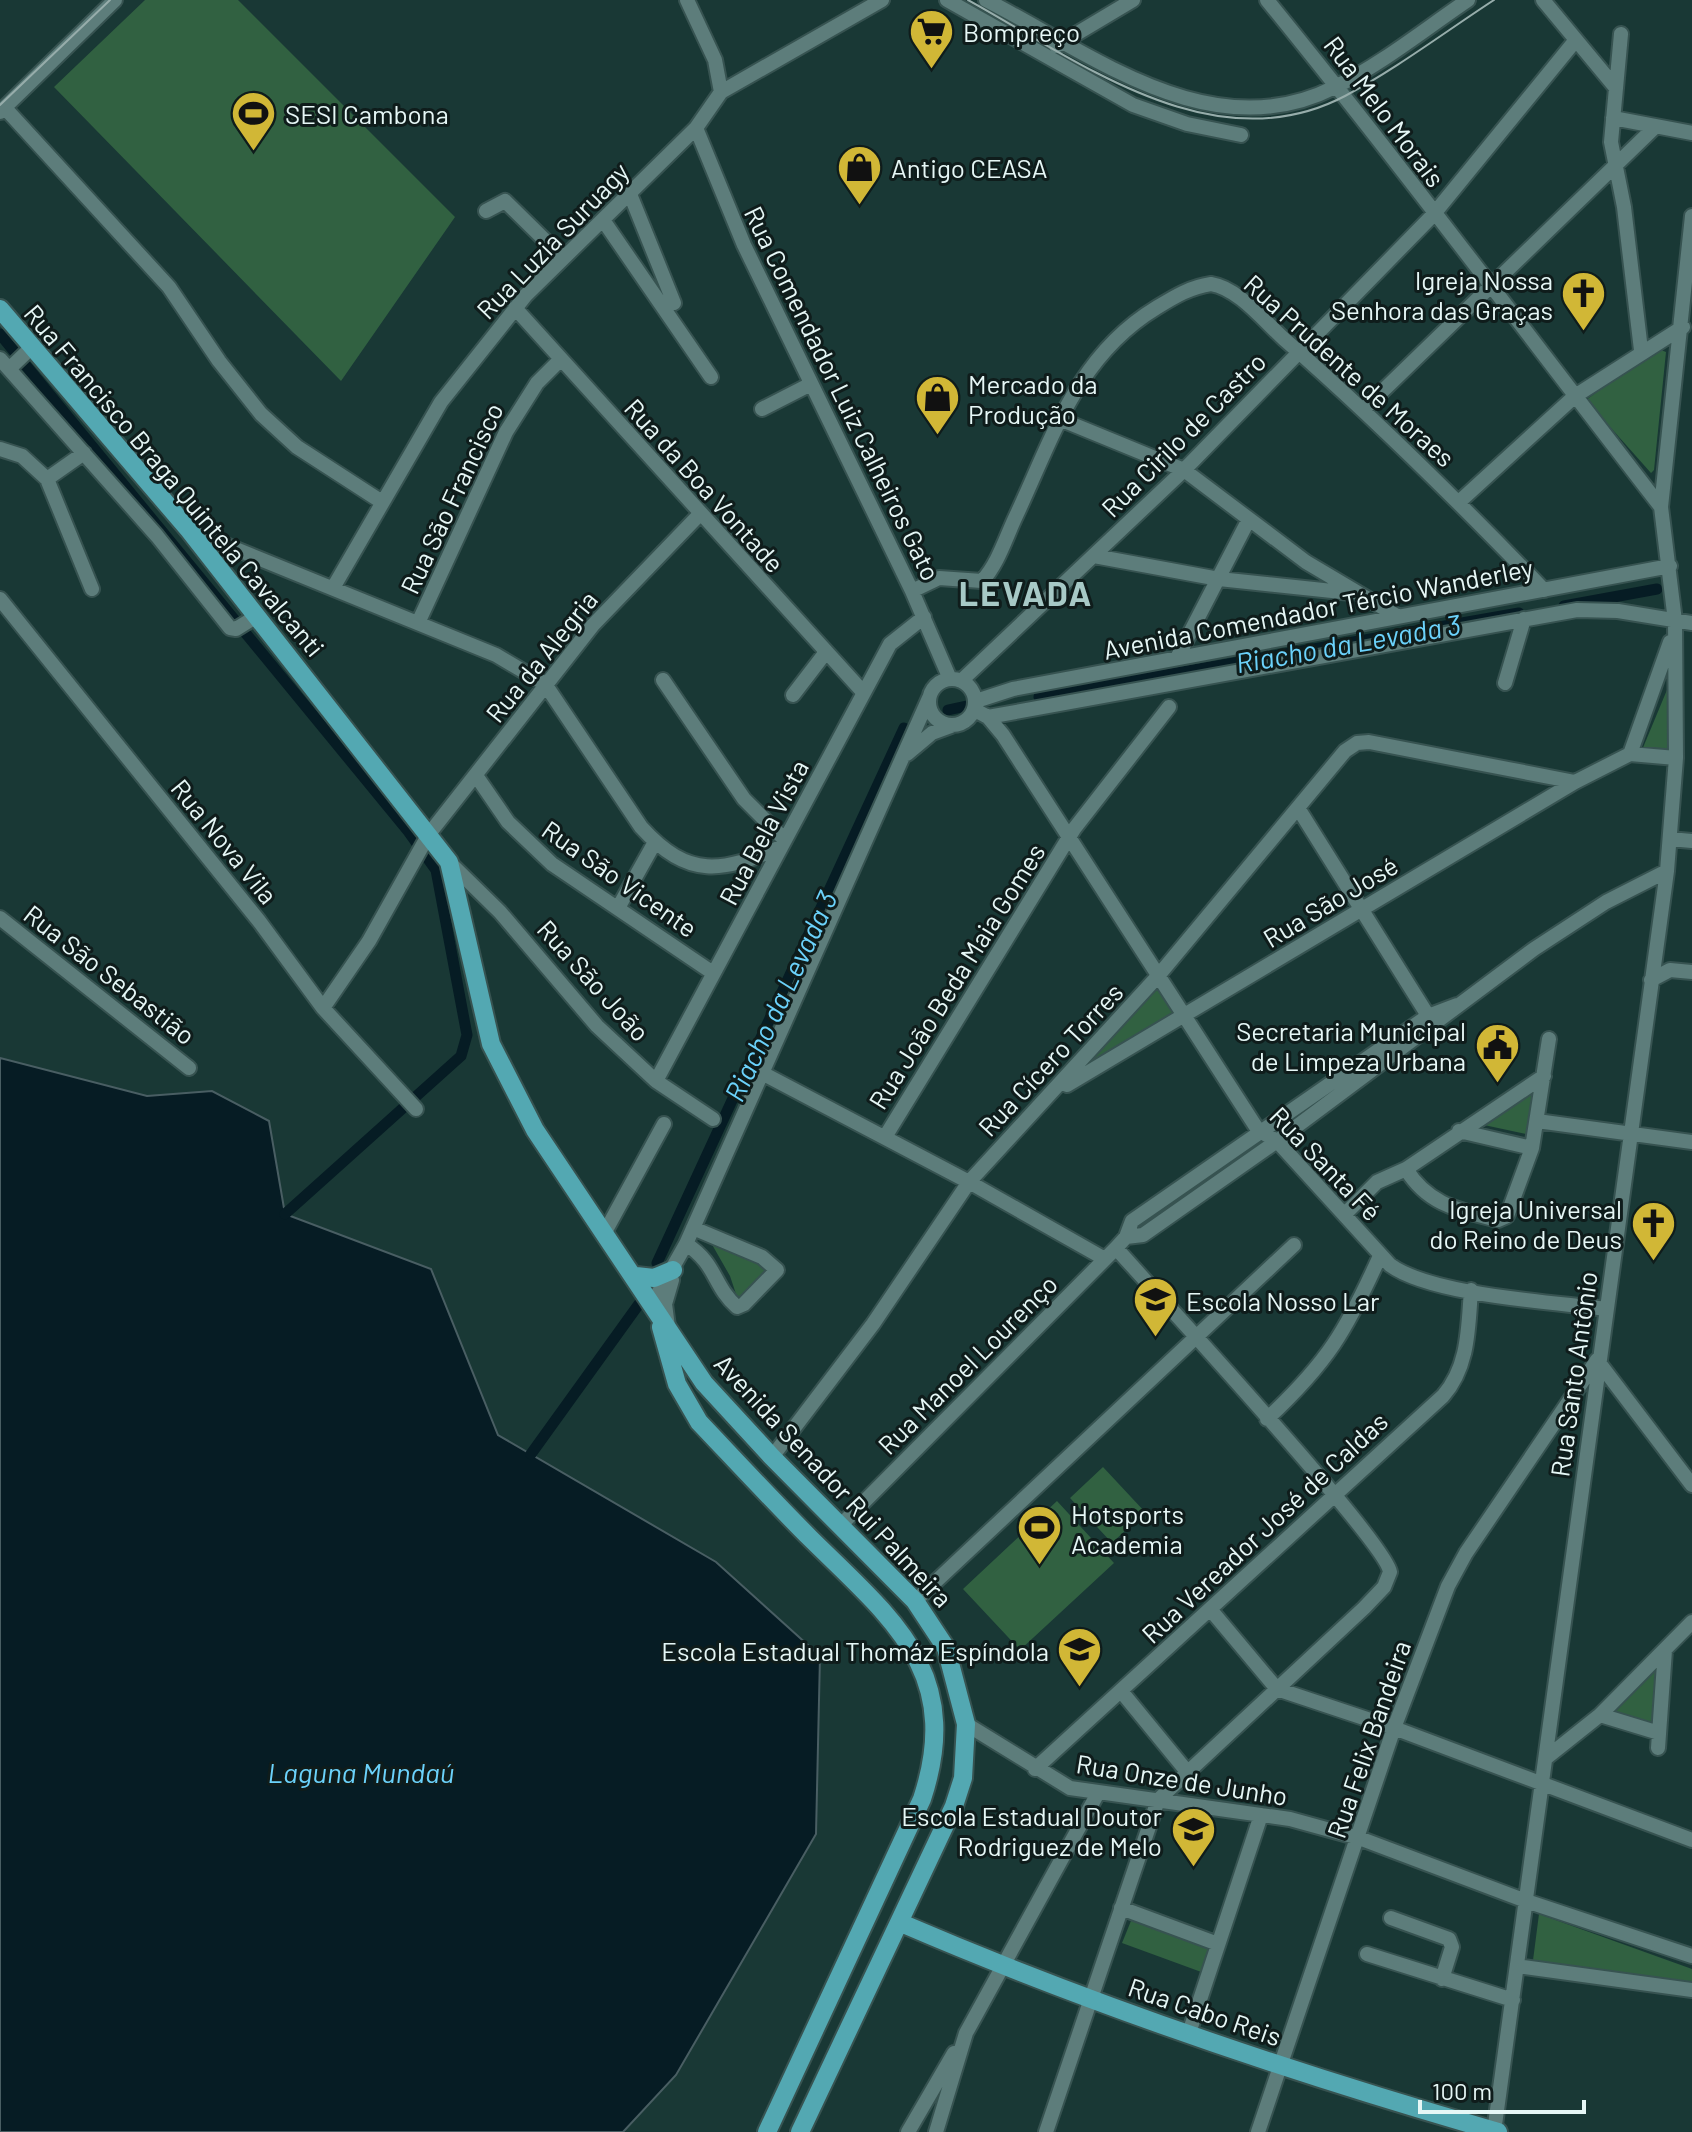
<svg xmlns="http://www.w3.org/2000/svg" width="1692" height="2132" viewBox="0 0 1692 2132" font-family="Barlow,sans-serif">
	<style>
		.green { fill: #316141 }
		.water { fill: #061c24; stroke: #495e63; stroke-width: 2 }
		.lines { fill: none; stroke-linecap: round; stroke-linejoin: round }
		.canal { stroke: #061c24; stroke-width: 11 }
		.minor-casing { stroke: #375351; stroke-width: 18 }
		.major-casing { stroke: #375351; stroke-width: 22 }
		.minor { stroke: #5d7d7b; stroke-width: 14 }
		.major { stroke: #53a8b2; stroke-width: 18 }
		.tram { stroke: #97adab; stroke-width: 2 }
		.labels { text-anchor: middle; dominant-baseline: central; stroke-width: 6; stroke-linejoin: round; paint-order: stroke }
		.poi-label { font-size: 26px; fill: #e6f7f6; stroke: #0f1c1b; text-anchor: start }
		.street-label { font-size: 26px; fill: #e6f7f6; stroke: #0f1c1b }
		.water-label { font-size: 28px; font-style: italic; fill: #6bd2fb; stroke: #0f1c1b }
		.district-label { font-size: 34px; font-weight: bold; letter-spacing: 2px; fill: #a7c9c6; stroke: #0f1c1b }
	</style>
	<rect width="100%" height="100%" fill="#193835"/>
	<!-- green -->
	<path class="green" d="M145,0H238L455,217L341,381L54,87Z
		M1656,348L1666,352L1654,470L1651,473L1586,400Z
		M1679,661L1676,753L1642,750Z
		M1156,984L1179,1017L1076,1075Z
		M1545,1083L1535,1136L1484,1125Z
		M706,1234L778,1264L739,1303L730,1276Z
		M1103,1467L1145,1512L1112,1543L1070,1498Z
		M1057,1501L1114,1563L1020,1650L963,1589Z
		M1658,1664L1655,1726L1614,1711Z
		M1135,1911L1217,1937L1204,1973L1122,1943Z
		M1539,1914L1692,1969V1988L1532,1968Z"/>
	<!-- water -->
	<path class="water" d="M0,1058L147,1096L212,1091L269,1121L285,1214L431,1269L498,1435L716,1562L820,1656L816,1834L676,2075L623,2132H0Z"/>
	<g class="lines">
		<!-- canal -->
		<path class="canal" d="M0,334L408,831L436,870L467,1035L461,1056L285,1214
			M1564,606L1657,589
			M1039,697L1519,613
			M948,710L971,705
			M657,1263L904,728
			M531,1454L639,1304"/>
		<defs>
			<path id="minor" d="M687,0L715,60L721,92
				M947,0L1133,105L1187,124L1241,135
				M986,0C1092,54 1212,150 1335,87C1382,64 1425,29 1468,0
				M1267,0C1402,166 1530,338 1661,507
				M1543,0L1616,88
				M1621,34L1611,142L1624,207L1641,350
				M1056,46L1133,0
				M5,108L169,287L219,361L261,414L297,447L382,502
				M0,112L115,0
				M1613,118L1692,133
				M696,128L744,245L912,591L950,679
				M630,194L674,303
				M486,211L505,201L563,258
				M603,220L711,377
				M515,308L863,692
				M0,359L157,536L230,628L236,629L257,616
				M9,369L32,347
				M762,409L811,384
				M1363,410L1655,127
				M1062,420L1184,470L1306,562L1397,616
				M0,449L22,456L47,479L92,589
				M47,479L84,453
				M1459,502L1575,396L1683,327
				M189,530L496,655L545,684L641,827C689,880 722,872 781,847
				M1094,556L1219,579L1351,593
				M333,588L441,402L526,295L696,128L721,92L882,0
				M912,591L939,578L982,581C998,564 1006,537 1016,516C1053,437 1077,356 1156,308C1174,297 1190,287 1211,284C1238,288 1264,321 1284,339C1375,418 1460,503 1544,590
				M0,599L259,921L323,1008L416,1109
				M418,623L506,432L537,383L560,360
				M1177,658L1248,521
				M929 702a23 23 0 1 1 46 0a23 23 0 1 1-46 0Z
				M663,680L744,799L785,840
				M961,681L1184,470L1433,215L1575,41
				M1505,683L1524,619
				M793,695L826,652
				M976,701L1013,689L1670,566
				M975,710L988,717L1003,735L1258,1130L1277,1141L1390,1265C1431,1295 1552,1302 1606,1309
				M988,717L1577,610L1618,611L1692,623
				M907,754L932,733L951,726
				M1630,754L1670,642
				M477,777L508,822L552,864L713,973
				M1298,808L1432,1022
				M1670,839L1692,841
				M449,862L500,912L597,1026L656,1081L713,1119
				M618,908L655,842
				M0,918L189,1068
				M1651,980L1670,970L1692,972
				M323,1008L369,941L429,834L593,625L699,515
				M762,1073L969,1182L1105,1259
				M656,1081L890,644L924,617
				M1067,1085L1575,782L1630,754L1676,758
				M1537,1121L1692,1142
				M1459,1131L1532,1148
				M885,1137L1074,829L1169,707
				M1406,1169C1428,1205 1459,1210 1498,1220L1507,1216L1532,1148L1549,1039
				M1345,1214L1377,1182L1406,1169L1544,1076
				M605,1232L664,1124
				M1126,1237L1143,1235L1277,1141L1534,949L1606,902L1667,871
				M686,1244C717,1264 713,1286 737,1307L744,1304L777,1270L762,1257L693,1228
				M652,1304L686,1244L929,698
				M668,1327L665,1304L672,1280
				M1267,1419C1328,1362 1346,1331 1380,1256
				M772,1457L873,1324L969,1182L1158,976L1345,751L1357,743L1369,742L1575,782
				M841,1525L1116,1248L1126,1237L1132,1221L1428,1016L1457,1005
				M915,1601L1294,1245
				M1210,1609L1277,1689L1394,1728L1692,1840
				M1121,1691L1189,1774
				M1600,1715L1659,1733
				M966,1724L1070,1788L1290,1819L1359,1838L1526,1901L1692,1956
				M1658,1748L1665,1650
				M1546,1758L1600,1715L1692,1622
				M1035,1769L1443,1396C1469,1366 1468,1328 1471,1290
				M1121,1908L1218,1944
				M1391,1918L1449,1939L1452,1947L1442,1979
				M1367,1954L1513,2000
				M1517,1966L1692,1990
				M1189,2033L1261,1815
				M908,2132L954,2053
				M936,2132L966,2033L1098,1793
				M1046,2132L1158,1800L1364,1608L1384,1587L1390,1572C1387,1543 1153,1290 1116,1248
				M1258,2132L1394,1728L1448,1586L1466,1553L1597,1360L1692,1485
				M1494,2132L1667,871L1676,758L1675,621L1661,507L1692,216"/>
			<path id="major" d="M0,309L189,530L449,862L491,1044L535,1130L704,1383L772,1457L915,1601L946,1648L966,1724L963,1778L954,1806L800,2132
				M636,1276L654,1278L673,1270
				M661,1327L677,1384L699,1422C736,1461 772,1500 810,1538C892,1619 964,1672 922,1799L767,2132
				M901,1923C1094,2006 1296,2074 1498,2132"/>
		</defs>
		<!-- minor casing -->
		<use href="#minor" class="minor-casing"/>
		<!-- major casing -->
		<use href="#major" class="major-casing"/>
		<!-- minor -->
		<use href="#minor" class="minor"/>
		<!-- major -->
		<use href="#major" class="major"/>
		<!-- tram -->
		<path class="tram" d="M968,0C1079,61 1214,165 1345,96C1396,69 1445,32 1494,0
			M0,105L110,0"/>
	</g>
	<!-- icons -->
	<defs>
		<symbol id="supermarket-pin" viewBox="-11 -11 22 30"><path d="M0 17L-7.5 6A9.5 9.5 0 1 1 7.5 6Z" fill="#d1b736" stroke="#0f1c1b"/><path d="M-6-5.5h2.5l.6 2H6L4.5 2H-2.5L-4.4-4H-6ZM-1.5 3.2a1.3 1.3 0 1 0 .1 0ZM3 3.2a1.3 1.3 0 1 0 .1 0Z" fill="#111"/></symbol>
		<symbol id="stadium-pin" viewBox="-11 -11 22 30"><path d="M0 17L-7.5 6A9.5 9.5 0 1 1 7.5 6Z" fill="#d1b736" stroke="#0f1c1b"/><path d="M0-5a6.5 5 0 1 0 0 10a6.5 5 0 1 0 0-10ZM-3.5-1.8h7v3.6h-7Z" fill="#111"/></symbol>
		<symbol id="shop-pin" viewBox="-11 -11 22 30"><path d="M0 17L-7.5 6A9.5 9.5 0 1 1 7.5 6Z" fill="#d1b736" stroke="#0f1c1b"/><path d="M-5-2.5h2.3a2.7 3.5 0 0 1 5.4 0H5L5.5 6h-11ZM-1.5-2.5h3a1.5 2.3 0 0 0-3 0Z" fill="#111"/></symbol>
		<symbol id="church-pin" viewBox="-11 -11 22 30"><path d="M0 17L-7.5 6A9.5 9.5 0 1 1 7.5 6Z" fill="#d1b736" stroke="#0f1c1b"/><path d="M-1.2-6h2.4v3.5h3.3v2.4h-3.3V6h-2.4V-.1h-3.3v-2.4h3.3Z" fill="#111"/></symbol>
		<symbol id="civic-pin" viewBox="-11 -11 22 30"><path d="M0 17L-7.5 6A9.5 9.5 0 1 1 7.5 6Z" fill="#d1b736" stroke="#0f1c1b"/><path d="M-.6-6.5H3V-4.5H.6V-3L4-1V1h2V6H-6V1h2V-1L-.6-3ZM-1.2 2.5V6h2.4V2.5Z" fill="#111"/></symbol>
		<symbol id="university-pin" viewBox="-11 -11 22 30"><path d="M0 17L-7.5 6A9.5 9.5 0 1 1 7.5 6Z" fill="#d1b736" stroke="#0f1c1b"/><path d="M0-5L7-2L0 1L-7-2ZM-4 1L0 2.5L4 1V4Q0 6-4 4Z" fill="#111"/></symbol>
		<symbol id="school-pin" viewBox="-11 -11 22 30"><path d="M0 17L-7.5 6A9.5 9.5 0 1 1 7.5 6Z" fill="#d1b736" stroke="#0f1c1b"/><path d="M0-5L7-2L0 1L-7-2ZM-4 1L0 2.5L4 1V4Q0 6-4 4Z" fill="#111"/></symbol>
	</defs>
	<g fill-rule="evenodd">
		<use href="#supermarket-pin" x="906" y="6" width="51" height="69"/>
		<use href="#stadium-pin" x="228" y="88" width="51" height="69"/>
		<use href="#shop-pin" x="834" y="142" width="51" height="69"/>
		<use href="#church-pin" x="1558" y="268" width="51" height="69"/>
		<use href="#shop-pin" x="912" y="372" width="51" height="69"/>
		<use href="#civic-pin" x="1472" y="1020" width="51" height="69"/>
		<use href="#church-pin" x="1628" y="1198" width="51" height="69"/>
		<use href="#university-pin" x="1130" y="1274" width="51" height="69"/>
		<use href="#stadium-pin" x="1014" y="1502" width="51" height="69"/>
		<use href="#school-pin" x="1054" y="1624" width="51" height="69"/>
		<use href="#school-pin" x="1168" y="1804" width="51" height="69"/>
	</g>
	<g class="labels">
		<!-- poi labels -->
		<g class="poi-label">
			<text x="963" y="31">Bompreço</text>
			<text x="285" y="113">SESI Cambona</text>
			<text x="891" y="167">Antigo CEASA</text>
			<text x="1553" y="279" text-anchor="end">Igreja Nossa<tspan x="1553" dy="30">Senhora das Graças</tspan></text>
			<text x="968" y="383">Mercado da<tspan x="968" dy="30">Produção</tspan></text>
			<text x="1466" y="1030" text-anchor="end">Secretaria Municipal<tspan x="1466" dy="30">de Limpeza Urbana</tspan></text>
			<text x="1622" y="1208" text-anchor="end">Igreja Universal<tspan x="1622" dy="30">do Reino de Deus</tspan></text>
			<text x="1186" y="1300">Escola Nosso Lar</text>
			<text x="1071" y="1513">Hotsports<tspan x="1071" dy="30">Academia</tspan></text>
			<text x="1049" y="1650" text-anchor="end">Escola Estadual Thomáz Espíndola</text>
			<text x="1162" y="1815" text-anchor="end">Escola Estadual Doutor<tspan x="1162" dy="30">Rodriguez de Melo</tspan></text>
		</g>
		<!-- street labels -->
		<g class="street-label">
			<text transform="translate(1385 111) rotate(53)">Rua Melo Morais</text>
			<text transform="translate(552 240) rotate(-46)">Rua Luzia Suruagy</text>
			<text transform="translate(1350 370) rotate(42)">Rua Prudente de Moraes</text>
			<text transform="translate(843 393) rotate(64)">Rua Comendador Luiz Calheiros Gato</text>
			<text transform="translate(1183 434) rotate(-45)">Rua Cirilo de Castro</text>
			<text transform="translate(175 480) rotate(50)">Rua Francisco Braga Quintela Cavalcanti</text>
			<text transform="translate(705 485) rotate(48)">Rua da Boa Vontade</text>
			<text transform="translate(451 498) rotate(-65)">Rua São Francisco</text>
			<text transform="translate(1318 608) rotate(-11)">Avenida Comendador Tércio Wanderley</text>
			<text transform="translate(541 656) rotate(-51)">Rua da Alegria</text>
			<text transform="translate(763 832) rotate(-62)">Rua Bela Vista</text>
			<text transform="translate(225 841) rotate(51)">Rua Nova Vila</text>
			<text transform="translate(620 878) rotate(35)">Rua São Vicente</text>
			<text transform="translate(1330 901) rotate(-31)">Rua São José</text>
			<text transform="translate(110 974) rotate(38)">Rua São Sebastião</text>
			<text transform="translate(956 976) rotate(-58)">Rua João Beda Maia Gomes</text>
			<text transform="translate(594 980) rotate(48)">Rua São João</text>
			<text transform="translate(1050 1059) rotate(-47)">Rua Cícero Torres</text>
			<text transform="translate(1326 1163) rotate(46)">Rua Santa Fé</text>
			<text transform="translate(967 1364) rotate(-45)">Rua Manoel Lourenço</text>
			<text transform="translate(1573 1374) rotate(-82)">Rua Santo Antônio</text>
			<text transform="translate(834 1480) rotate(47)">Avenida Senador Rui Palmeira</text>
			<text transform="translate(1264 1527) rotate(-43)">Rua Vereador José de Caldas</text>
			<text transform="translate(1368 1739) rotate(-71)">Rua Felix Bandeira</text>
			<text transform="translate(1182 1779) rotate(9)">Rua Onze de Junho</text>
			<text transform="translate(1205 2011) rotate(19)">Rua Cabo Reis</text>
		</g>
		<!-- water labels -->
		<g class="water-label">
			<text transform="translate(1348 643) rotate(-10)">Riacho da Levada 3</text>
			<text transform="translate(780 996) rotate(-65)">Riacho da Levada 3</text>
			<text x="361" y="1772">Laguna Mundaú</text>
		</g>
		<!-- district labels -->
		<g class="district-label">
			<text x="1026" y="592">LEVADA</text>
		</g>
	</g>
	<!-- scale -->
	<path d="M1420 2100v12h164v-12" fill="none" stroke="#e6f7f6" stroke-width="4"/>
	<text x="1432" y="2100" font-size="24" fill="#e6f7f6" stroke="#0f1c1b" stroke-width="6" paint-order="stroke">100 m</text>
</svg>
